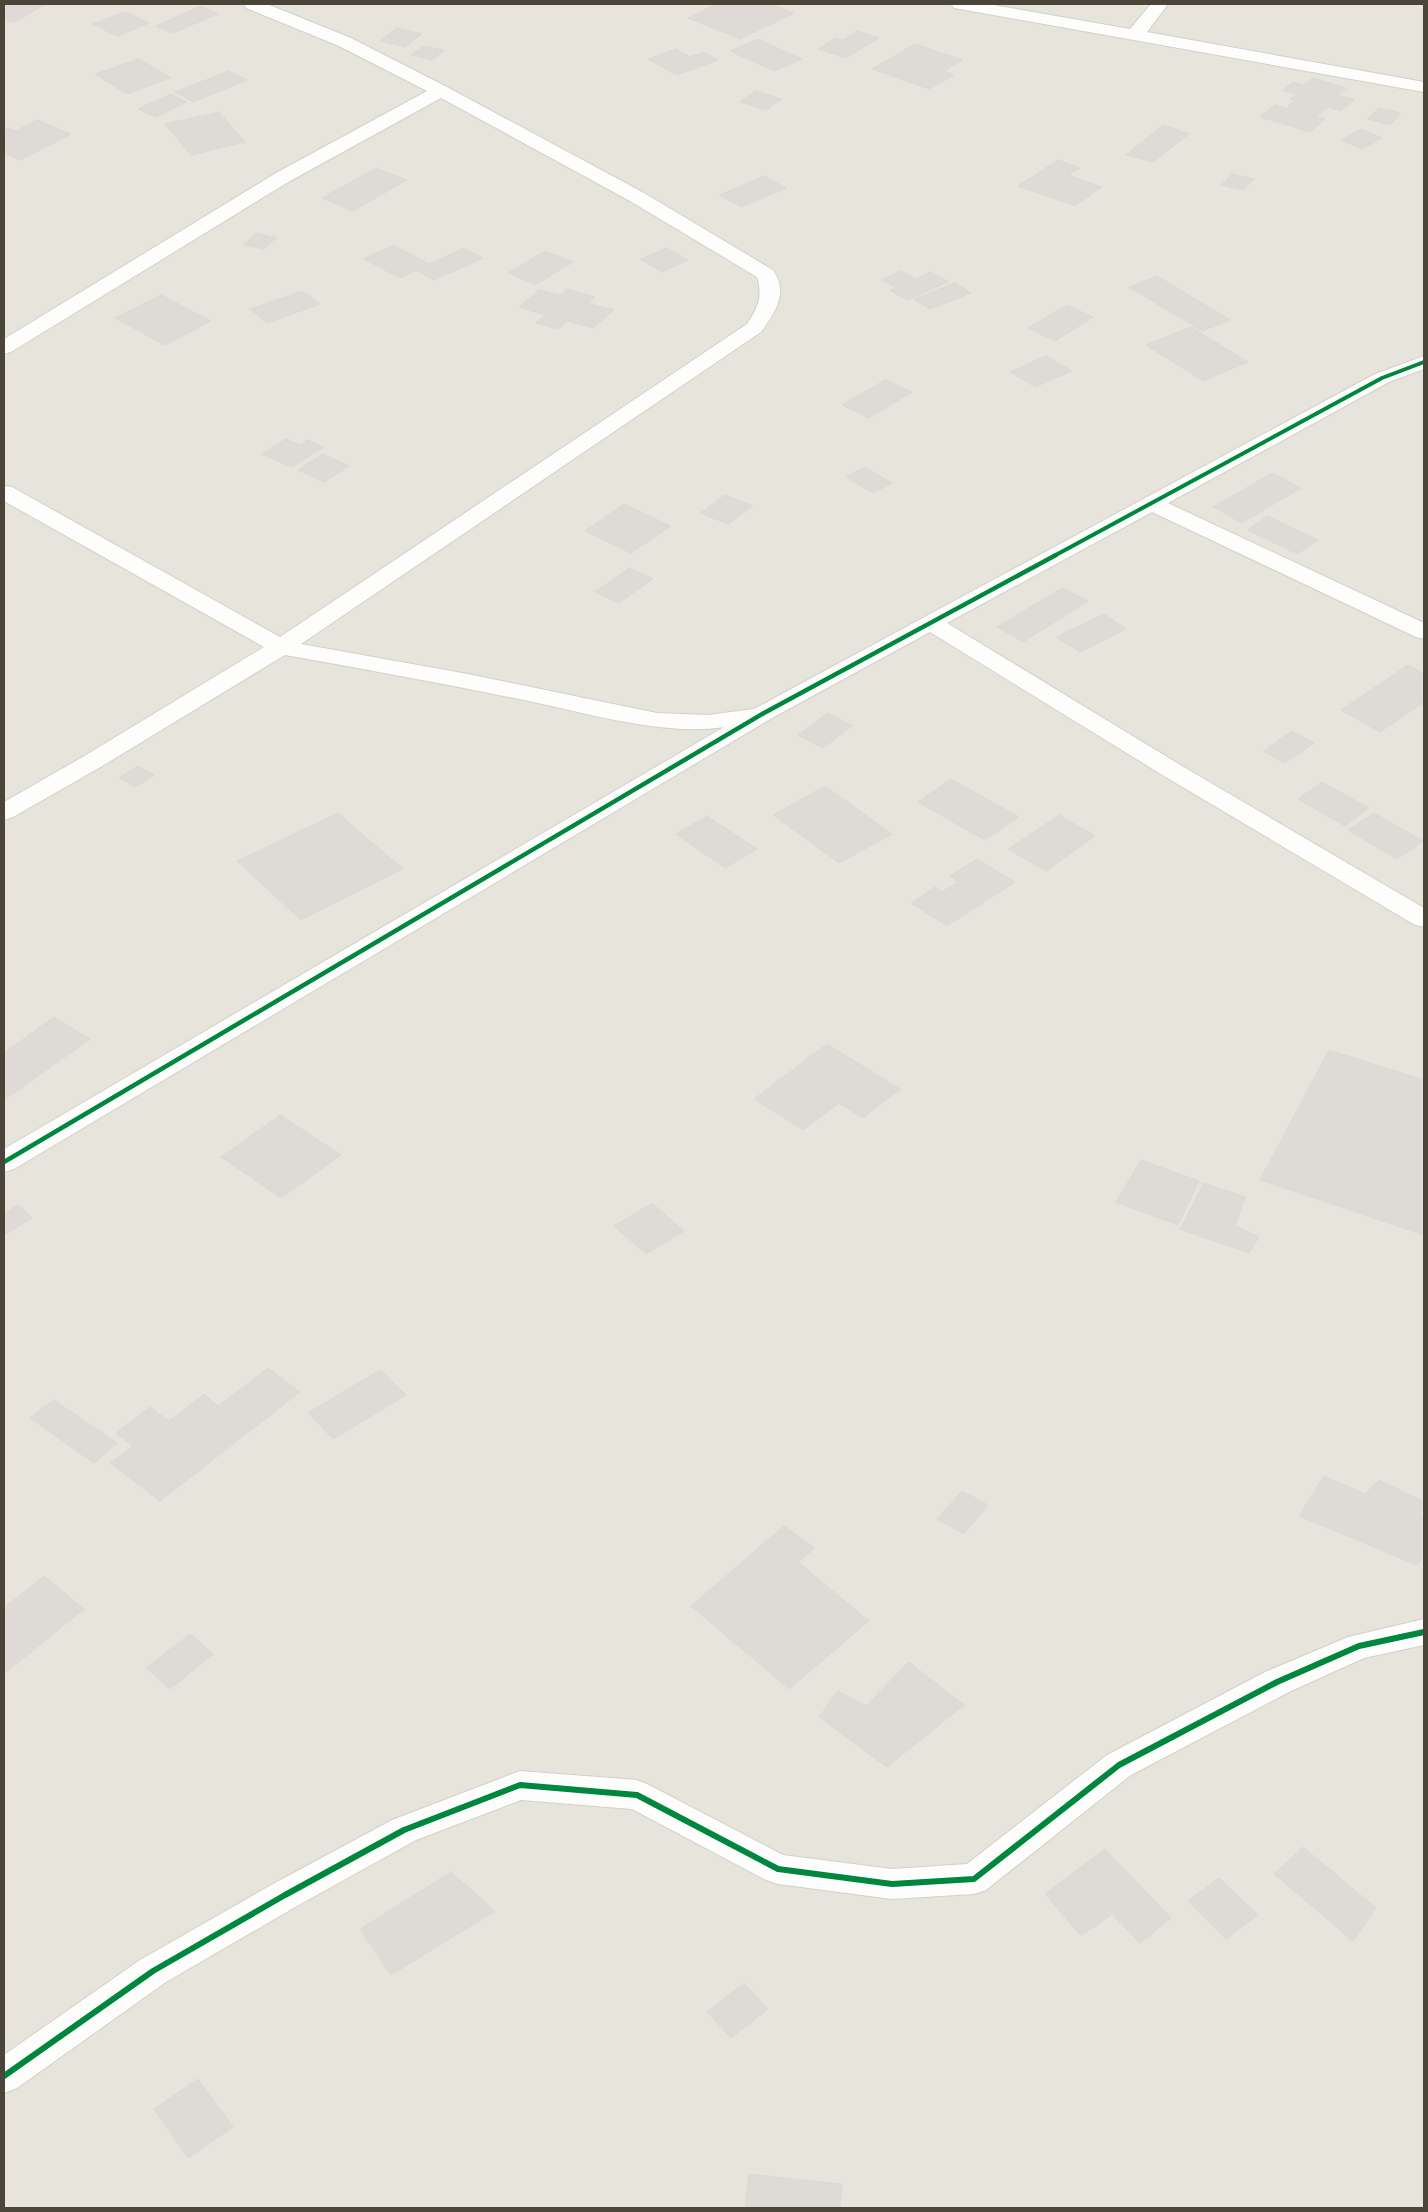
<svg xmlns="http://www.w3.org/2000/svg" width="1428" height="2212" viewBox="0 0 1428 2212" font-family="'Open Sans',sans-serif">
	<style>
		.residential { fill: #e7e4dc }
		.building { fill: #dedbd6; stroke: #dcd9d4 }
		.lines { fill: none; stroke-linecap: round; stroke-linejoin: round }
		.street-casing { stroke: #d2d0cb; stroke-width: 2 }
		.street { fill: #fdfdfc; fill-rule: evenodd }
		.cycleway-far2-casing { stroke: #fff; stroke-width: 6 }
		.cycleway-far1-casing { stroke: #fff; stroke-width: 8 }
		.cycleway-casing { stroke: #fff; stroke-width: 9 }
		.cycleway-far2 { stroke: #00873e; stroke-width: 4 }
		.cycleway-far1 { stroke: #00873e; stroke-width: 4.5 }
		.cycleway { stroke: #00873e; stroke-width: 6 }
	</style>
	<rect width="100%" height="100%" fill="#f4f2ee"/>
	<!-- residential -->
	<path class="residential" d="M4,4H1424V2208H4Z"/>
	<!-- building -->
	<path class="building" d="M4,4H46L14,22L4,19Z
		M717,4H772L794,13L740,39L688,18Z
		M201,6L218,14L173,33L156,26Z
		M125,12L149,23L117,36L93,24Z
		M397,28L422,34L405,47L380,41Z
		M857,31L879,38L846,58L818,49L836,38L843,40Z
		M758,39L802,59L774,71L730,51Z
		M915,44L962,60L944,71L954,75L929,89L872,69Z
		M424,46L444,50L432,60L411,55Z
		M676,49L690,57L704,52L718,60L677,75L648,59Z
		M139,59L171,78L127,94L95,74Z
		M229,71L247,80L193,102L175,92Z
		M1313,78L1346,88L1337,95L1354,100L1340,111L1328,107L1317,116L1288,107L1295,101L1290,99L1297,94L1283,90L1293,82L1304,85Z
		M756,91L782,99L766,110L740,102Z
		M171,94L187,102L155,117L138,109Z
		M1275,105L1325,119L1310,132L1260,117Z
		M1379,108L1401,113L1390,125L1367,119Z
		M219,112L245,142L191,155L165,124Z
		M37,120L71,134L20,160L4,153V130L8,128L16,131Z
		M1163,125L1189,134L1153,162L1126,155Z
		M1361,129L1382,138L1362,149L1341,140Z
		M1058,160L1080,168L1068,175L1102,187L1075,206L1018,186Z
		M376,168L407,180L353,211L322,198Z
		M1232,174L1254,179L1243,190L1221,185Z
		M764,176L786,188L741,207L719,195Z
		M257,233L276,238L264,249L243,245Z
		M393,245L429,264L400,278L364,259Z
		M464,248L483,258L434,280L416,270Z
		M667,248L688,260L662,272L640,259Z
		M545,251L573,262L535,285L508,273Z
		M901,271L914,278L895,287L882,280Z
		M931,272L948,282L907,300L890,290Z
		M1157,276L1230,320L1202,331L1129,287Z
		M955,283L971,293L930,309L914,299Z
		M568,289L595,297L588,303L614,310L593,328L567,321L558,329L536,323L545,315L519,307L539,290L560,295Z
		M302,291L320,304L267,323L250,309Z
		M161,295L211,321L165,345L115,318Z
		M1067,305L1093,317L1055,341L1028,328Z
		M1191,327L1248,362L1203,381L1146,345Z
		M1046,356L1072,371L1035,387L1010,372Z
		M885,380L912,392L869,418L842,405Z
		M286,439L300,445L308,440L324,447L292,467L262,454Z
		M323,454L349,466L324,482L298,470Z
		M865,467L892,483L873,493L846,477Z
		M1272,473L1301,488L1242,523L1213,507Z
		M725,495L753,506L728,524L700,513Z
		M624,504L671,526L631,553L585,531Z
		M1267,516L1318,540L1297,554L1248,530Z
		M629,568L653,579L619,603L595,592Z
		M1062,588L1088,601L1023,642L997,627Z
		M1104,614L1126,629L1080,652L1056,637Z
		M1408,665L1424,674V702L1380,732L1341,710Z
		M828,713L852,726L823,748L798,735Z
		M1292,731L1314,743L1285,763L1263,751Z
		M138,766L154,775L136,787L119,778Z
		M951,779L1019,817L985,840L918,802Z
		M1322,782L1369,808L1345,826L1298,799Z
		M825,786L892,834L839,863L773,815Z
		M338,813L403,869L301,920L237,861Z
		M1374,813L1423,841L1397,859L1348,830Z
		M1059,815L1095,836L1046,871L1008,849Z
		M707,816L757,849L725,868L676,834Z
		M977,859L1015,882L947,926L911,903L935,887L942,892L958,882L950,876Z
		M54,1017L90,1039L4,1100V1053Z
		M827,1044L900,1089L863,1118L839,1103L803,1130L754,1099Z
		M1329,1050L1424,1080V1235L1260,1180Z
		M280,1115L341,1155L281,1198L221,1157Z
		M1141,1160L1199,1181L1178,1225L1116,1202Z
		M1204,1183L1245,1197L1235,1226L1259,1237L1249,1253L1180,1229Z
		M652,1203L684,1231L646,1254L614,1226Z
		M18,1205L32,1218L4,1235V1214Z
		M268,1368L300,1392L160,1501L110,1463L133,1446L116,1433L150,1407L169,1421L204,1394L218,1406Z
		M380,1370L406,1395L333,1439L308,1413Z
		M54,1400L117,1443L94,1463L30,1418Z
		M1324,1476L1365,1494L1379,1480L1424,1502L1420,1515L1424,1516V1555L1417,1565L1299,1516Z
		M962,1491L988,1505L964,1534L937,1519Z
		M784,1526L815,1548L798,1562L869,1621L789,1689L691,1606Z
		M44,1576L84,1609L4,1674V1608Z
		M190,1634L213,1654L170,1689L146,1668Z
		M909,1662L964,1705L887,1767L819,1717L838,1691L866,1706Z
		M1303,1847L1376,1908L1353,1941L1274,1874Z
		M1105,1849L1171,1918L1140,1943L1112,1914L1081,1936L1045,1894Z
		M451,1872L495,1911L391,1975L360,1929Z
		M1219,1878L1258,1915L1226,1939L1188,1901Z
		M744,1983L768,2009L731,2038L707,2012Z
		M198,2079L233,2127L188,2158L154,2109Z
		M749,2174L842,2184L840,2208H745Z"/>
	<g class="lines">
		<defs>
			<path id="street" d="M244,4H267L351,38L447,87L644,193L773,270C789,293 775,313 761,332L301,644L468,674L657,713L708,715L754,709L1375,374L1424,356V369L1389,382L1168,503L1424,623V639L1416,637L1152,512L947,623L1182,766L1424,908V927L1415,925L1164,776L930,632L772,718L14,1169L4,1172V1149L724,727C663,737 580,711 519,699C441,683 363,669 285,655L104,765L13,817L4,820V802L86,755L264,647L4,501V486L12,487L280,637L747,324C758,307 763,297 757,277L630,201L441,98L290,181L11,352L4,354V339L276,173L427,91L339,46L246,8Z
				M951,4H988L1130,29L1151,4H1168L1147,32L1424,82V92L960,9L954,8Z
				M1424,1619V1645L1364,1658L1289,1692L1131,1775L986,1890L974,1894L892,1899L778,1884L766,1880L632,1809L521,1800L416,1840L297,1906L166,1982L17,2088L4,2093V2055L140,1960L273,1884L392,1820L520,1771L637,1780L649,1785L783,1855L892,1869L967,1864L1107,1755L1265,1672L1348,1637Z"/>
		</defs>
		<!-- street casing -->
		<use href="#street" class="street-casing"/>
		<!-- street -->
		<use href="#street" class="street"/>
		<defs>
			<path id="cycleway-far2" d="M1054,556L1382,378L1424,362"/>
			<path id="cycleway-far1" d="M4,1162L764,713L1056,555"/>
			<path id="cycleway" d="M4,2076L153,1971L285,1895L404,1830L520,1785L637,1795L778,1869L892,1884L974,1879L1119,1765L1277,1682L1359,1646L1424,1632"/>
		</defs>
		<!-- cycleway-far2 casing -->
		<use href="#cycleway-far2" class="cycleway-far2-casing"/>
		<!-- cycleway-far1 casing -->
		<use href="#cycleway-far1" class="cycleway-far1-casing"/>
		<!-- cycleway casing -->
		<use href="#cycleway" class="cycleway-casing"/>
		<!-- cycleway-far2 -->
		<use href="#cycleway-far2" class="cycleway-far2"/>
		<!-- cycleway-far1 -->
		<use href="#cycleway-far1" class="cycleway-far1"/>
		<!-- cycleway -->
		<use href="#cycleway" class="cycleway"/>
	</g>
	<!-- border -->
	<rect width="1428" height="2212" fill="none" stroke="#4b4439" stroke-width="10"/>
</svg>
